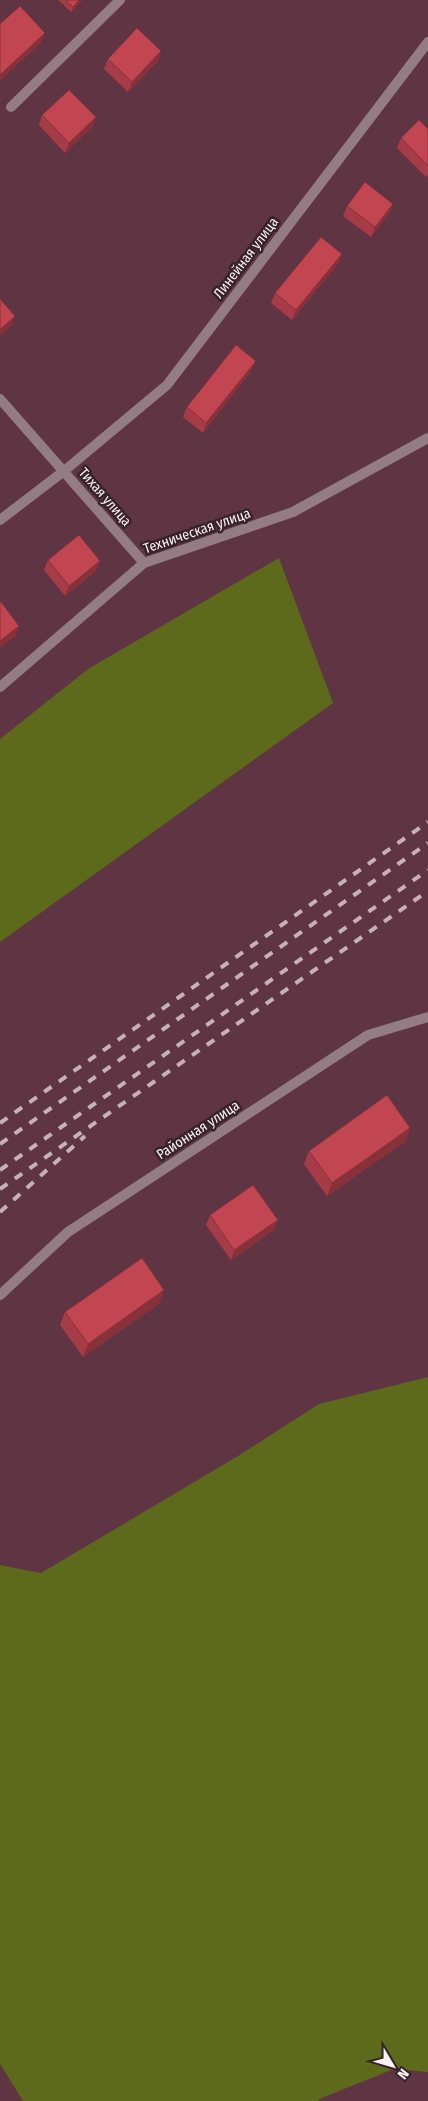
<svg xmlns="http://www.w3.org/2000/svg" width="428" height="2101" viewBox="0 0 428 2101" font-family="'Fira Sans Condensed',sans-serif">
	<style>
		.green { fill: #5d691b }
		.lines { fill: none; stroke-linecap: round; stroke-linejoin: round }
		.lane { stroke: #937c83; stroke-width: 10 }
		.street { stroke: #937c83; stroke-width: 10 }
		.rail { stroke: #c7b1b8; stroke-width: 4; stroke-dasharray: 9 9; stroke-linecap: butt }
		.wall { fill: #a63c47 }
		.shaded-wall { fill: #873139 }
		.building { fill: #c14652; stroke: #873139 }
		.labels { text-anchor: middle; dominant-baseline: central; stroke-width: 5; stroke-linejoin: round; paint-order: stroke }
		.street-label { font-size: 14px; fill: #fdf1f4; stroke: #37232a }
	</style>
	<rect width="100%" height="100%" fill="#5f3443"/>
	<!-- green -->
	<path class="green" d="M279,558L333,703L0,942V739L88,669Z
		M428,1377V2072L394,2069L319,2099V2101H23L0,2064V1565L41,1573L238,1456L319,1404Z"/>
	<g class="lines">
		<!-- lane -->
		<path class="lane" d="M11,107L120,0"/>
		<!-- street -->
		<path class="street" d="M0,399L144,563
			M0,520L64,471L167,385L428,42
			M0,687L144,563L293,512L428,438
			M0,1295L68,1232L368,1035L428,1017"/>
		<!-- rail -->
		<path class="rail" d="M0,1123L428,822
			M0,1144L428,843
			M0,1170L428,870
			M0,1189L428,891
			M0,1212L85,1136"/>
	</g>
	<!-- wall -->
	<path class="wall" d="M58,0H82L71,12Z
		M161,51L158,61L128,92L104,69L108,59Z
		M42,115L96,117L92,127L65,153L39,125Z
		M428,129V175L426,177L397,148L401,138Z
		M393,204L389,213L371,237L343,216L347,206Z
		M338,264L292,320L271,303L275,293Z
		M252,370L203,433L183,417L187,407Z
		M48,560L96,571L65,596L44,570Z
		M406,1141L327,1196L304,1164L309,1151Z
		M210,1215L278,1220L274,1230L231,1260L206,1225Z
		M160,1303L83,1357L60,1325L65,1312Z"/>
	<!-- shaded-wall -->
	<path class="shaded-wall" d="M79,0H82L71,12L73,7Z
		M45,33L41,43L0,81V75Z
		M161,51L158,61L128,92L132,82Z
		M96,117L92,127L65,153L69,143Z
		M393,204L389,213L371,237L375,227Z
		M342,254L338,264L292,320L296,310Z
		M15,316L11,326L0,336V330Z
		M256,361L252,370L203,433L206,423Z
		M100,561L96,571L65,596L69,586Z
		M19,626L16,636L0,648V641Z
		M410,1128L406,1141L327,1196L332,1183Z
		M278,1220L274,1230L231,1260L234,1250Z
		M164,1290L160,1303L83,1357L88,1344Z"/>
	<!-- building -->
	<path class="building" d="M66,0H79L73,7Z
		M20,6L45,33L0,75V24Z
		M137,28L161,51L132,82L108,59Z
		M69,90L96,117L69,143L42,115Z
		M419,120L428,129V166L401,138Z
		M365,182L393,204L375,227L347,206Z
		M321,237L342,254L296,310L275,293Z
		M0,299L15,316L0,330Z
		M236,345L256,361L206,423L187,407Z
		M79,535L100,561L69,586L48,560Z
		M1,602L19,626L0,641V603Z
		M387,1095L410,1128L332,1183L309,1151Z
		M253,1185L278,1220L234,1250L210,1215Z
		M142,1258L164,1290L88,1344L65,1312Z"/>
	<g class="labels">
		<!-- street labels -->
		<g class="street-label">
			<text transform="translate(246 258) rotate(-53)">Линейная улица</text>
			<text transform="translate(105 497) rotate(49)">Тихая улица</text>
			<text transform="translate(197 531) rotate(-19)">Техническая улица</text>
			<text transform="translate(198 1130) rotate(-33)">Районная улица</text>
		</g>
	</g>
	<!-- north arrow -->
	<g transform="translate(393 2066) rotate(128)" stroke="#37232a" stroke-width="4" paint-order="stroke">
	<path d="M0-4L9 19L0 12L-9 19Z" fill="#fdf1f4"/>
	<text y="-8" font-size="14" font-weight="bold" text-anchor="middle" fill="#fdf1f4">N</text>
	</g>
</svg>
